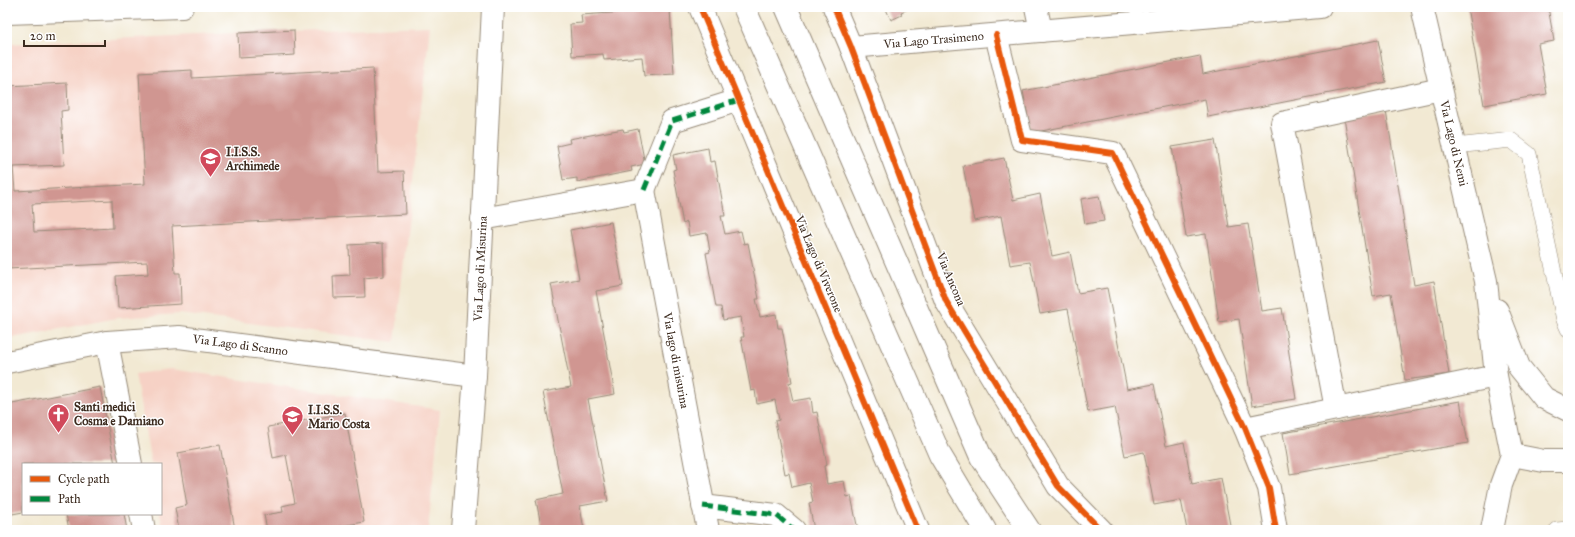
<svg xmlns="http://www.w3.org/2000/svg" width="1575" height="537" viewBox="0 0 1575 537" font-family="'IM FELL Great Primer',serif">
	<style>
		.built { fill: #f6d1c5 }
		.building { fill: #d09691; fill-rule: evenodd }
		.lines { fill: none; stroke-linecap: round; stroke-linejoin: round }
		.service-casing { stroke: #968a78; stroke-width: 16 }
		.pedestrian-casing { stroke: #968a78; stroke-width: 24 }
		.minor-casing { stroke: #968a78; stroke-width: 24 }
		.tertiary-casing { stroke: #968a78; stroke-width: 24 }
		.service { stroke: #fff; stroke-width: 15 }
		.pedestrian { stroke: #fff; stroke-width: 22 }
		.minor { stroke: #fff; stroke-width: 22 }
		.tertiary { stroke: #fff; stroke-width: 22 }
		.quiet { stroke: #00873e; stroke-width: 5; stroke-dasharray: 10 5; stroke-linecap: butt }
		.cycleway-casing { stroke: #fff; stroke-width: 8 }
		.cycleway { stroke: #e8590c; stroke-width: 6 }
		.labels { text-anchor: middle; dominant-baseline: central; stroke-width: 3; stroke-linejoin: round; paint-order: stroke }
		.street-label { font-size: 12px; fill: #3b2a1e; stroke: #fff }
		.poi-label { font-size: 12px; font-weight: bold; fill: #3b2a1e; stroke: #fff; text-anchor: start }
	</style>
	<rect width="100%" height="100%" fill="#fff"/>
	<filter id="ink" filterUnits="userSpaceOnUse"><feTurbulence type="fractalNoise" baseFrequency=".025" numOctaves="2"/><feDisplacementMap in="SourceGraphic" scale="8" xChannelSelector="R" yChannelSelector="G"/><feConvolveMatrix kernelMatrix="1 2 1 2 8 2 1 2 1" color-interpolation-filters="sRGB"/></filter>
	<filter id="wash" filterUnits="userSpaceOnUse"><feTurbulence type="fractalNoise" baseFrequency=".012" numOctaves="4" result="noise"/><feDisplacementMap in="SourceGraphic" scale="16" xChannelSelector="R" yChannelSelector="G"/><feGaussianBlur stdDeviation="0.9" result="paint"/><feColorMatrix in="noise" values="0 0 0 0 0 0 0 0 0 0 0 0 0 0 0 0 0 1.4 0 .05"/><feComposite in="paint" operator="in"/></filter>
	<g filter="url(#wash)">
		<rect width="100%" height="100%" fill="#f2e9d3"/>
		<!-- built -->
		<path class="built" d="M430,26L395,342L180,314L117,318L7,339V44L238,33Z
			M171,369L440,410L428,530H163L160,514L161,464H151L135,374Z"/>
		<g id="blocks">
			<!-- building -->
			<path class="building" d="M885,7H913L901,12L902,15L891,20Z
				M1467,7H1548L1554,41L1538,44L1547,94L1484,105Z
				M670,9L674,74L644,76L642,57L604,60L603,54L572,56L570,24L582,23L581,15Z
				M294,30L295,55L239,58L238,33Z
				M1378,40L1386,82L1208,117L1205,99L1031,133L1023,91L1200,56L1203,74Z
				M373,68L378,172L404,171L406,214L172,226L175,273H180L181,304L118,308L116,276L148,274L147,262L7,269V86L67,83L68,110L61,111L64,165L13,167L15,191L145,184L139,73L192,70V78ZM112,200L113,228L34,232L32,204Z
				M1386,110L1414,285L1434,281L1449,374L1405,380L1391,293L1373,296L1344,117Z
				M623,129L624,132L638,129L645,164L631,167L632,171L577,182V178L563,180L557,146L570,143L569,139Z
				M1215,140L1229,227L1248,224L1262,311L1282,308L1296,399L1252,406L1239,319L1219,322L1206,234L1186,237L1172,147Z
				M708,148L710,162L715,161L725,216H721L725,234L741,231L744,244L748,243L759,299H756L760,317L776,314L778,328H782L792,382L789,383L793,401L811,398L813,413L817,412L827,465L824,466L827,484L844,481L847,497L851,496L858,530H814L809,503L813,502L809,483L792,487L789,473L785,474L775,421L779,420L775,400L757,404L755,390L751,391L741,337H744L741,317L723,320L721,307H716L706,253L710,252L707,233L689,236L687,222L683,224L673,170L676,169L673,155Z
				M1004,158L1013,200L1040,194L1052,256L1070,252L1078,293L1107,288L1127,389L1154,384L1166,446L1184,442L1192,484L1221,478L1231,530H1187L1181,500L1154,505L1144,452L1125,456L1115,407L1088,412L1068,309L1040,314L1030,262L1010,265L1001,216L974,221L963,166Z
				M1099,196L1104,221L1085,224L1081,199Z
				M611,222L623,286L596,291L615,394L588,399L608,501L580,506L584,530H542L536,500L563,494L543,392L571,387L551,284L579,279L570,230Z
				M383,243L384,276L364,278L365,297L334,298L333,276L350,275L349,245Z
				M100,387L115,464H23V512L7,515V405Z
				M1460,401L1468,443L1290,474L1283,433Z
				M345,413L364,522L331,528V530H267L264,515L283,512L282,506L295,503L286,455L273,458L268,427Z
				M220,445L235,530H179L175,508L187,505L178,453Z
				M66,514H124L127,530H69Z"/>
		</g>
	</g>
	<g filter="url(#ink)">
		<use href="#blocks" fill-opacity="0" stroke="#968a78" stroke-width="1"/>
		<g class="lines">
			<defs>
				<path id="service" d="M1455,146L1511,140L1529,154L1564,320L1568,329
					M1557,530L1568,529"/>
				<path id="pedestrian" d="M644,190L672,121L739,100
					M703,506L776,515L794,530"/>
				<g id="minor">
					<path d="M700,7L918,530"/>
					<path d="M834,7L851,47L946,301L1058,486L1101,530"/>
					<path d="M1036,7L1041,31"/>
					<path id="s1" d="M1422,7L1486,281L1496,376L1512,455L1501,485L1492,530"/>
					<path d="M7,13L182,7"/>
					<path d="M996,35L1022,140L1113,153L1245,428L1269,488L1276,530"/>
					<path id="s2" d="M851,47L1320,7"/>
					<path id="s3" d="M482,219L644,190L708,530"/>
					<path d="M1497,310L1519,367L1544,398L1568,410"/>
					<path d="M107,342L131,464"/>
					<path id="s4" d="M7,362L107,342L179,337L475,376"/>
					<path d="M1336,409L1282,123L1441,89"/>
					<path d="M1245,428L1496,376"/>
					<path d="M1512,455L1544,461H1568"/>
					<path d="M141,514L144,530"/>
					<path id="s5" d="M463,530L475,376L493,7"/>
				</g>
				<path id="tertiary" d="M744,7L940,455L985,530
					M786,7L981,457L1029,530"/>
			</defs>
			<!-- service casing -->
			<use href="#service" class="service-casing"/>
			<!-- pedestrian casing -->
			<use href="#pedestrian" class="pedestrian-casing"/>
			<!-- minor casing -->
			<use href="#minor" class="minor-casing"/>
			<!-- tertiary casing -->
			<use href="#tertiary" class="tertiary-casing"/>
			<!-- service -->
			<use href="#service" class="service"/>
			<!-- pedestrian -->
			<use href="#pedestrian" class="pedestrian"/>
			<!-- minor -->
			<use href="#minor" class="minor"/>
			<!-- tertiary -->
			<use href="#tertiary" class="tertiary"/>
			<!-- quiet -->
			<path class="quiet" d="M644,190L672,121L739,100
				M703,506L776,515L794,530"/>
			<defs>
				<path id="cycleway" d="M700,7L918,530
					M834,7L851,47L946,301L1058,486L1101,530
					M996,35L1022,140L1113,153L1245,428L1269,488L1276,530"/>
			</defs>
			<!-- cycleway casing -->
			<use href="#cycleway" class="cycleway-casing"/>
			<!-- cycleway -->
			<use href="#cycleway" class="cycleway"/>
		</g>
	</g>
	<!-- icons -->
	<defs>
		<symbol id="school-pin" viewBox="-11 -11 22 30"><path d="M0 17L-7.5 6A9.5 9.5 0 1 1 7.5 6Z" fill="#d1495b" stroke="#fff"/><path d="M0-5L7-2L0 1L-7-2ZM-4 1L0 2.5L4 1V4Q0 6-4 4Z" fill="#fff"/></symbol>
		<symbol id="church-pin" viewBox="-11 -11 22 30"><path d="M0 17L-7.5 6A9.5 9.5 0 1 1 7.5 6Z" fill="#d1495b" stroke="#fff"/><path d="M-1.2-6h2.4v3.5h3.3v2.4h-3.3V6h-2.4V-.1h-3.3v-2.4h3.3Z" fill="#fff"/></symbol>
	</defs>
	<g fill-rule="evenodd">
		<use href="#school-pin" x="198" y="146" width="25" height="34"/>
		<use href="#church-pin" x="46" y="402" width="25" height="34"/>
		<use href="#school-pin" x="280" y="404" width="25" height="34"/>
	</g>
	<g class="labels">
		<!-- street labels -->
		<g class="street-label">
			<text stroke="none"><textPath href="#s2" startOffset="83">Via Lago Trasimeno</textPath></text>
			<text stroke="none"><textPath href="#s1" startOffset="140">Via Lago di Nemi</textPath></text>
			<text transform="translate(819 264) rotate(67)">Via Lago di Viverone</text>
			<text stroke="none"><textPath href="#s5" startOffset="262">Via Lago di Misurina</textPath></text>
			<text transform="translate(951 279) rotate(67)">Via Ancona</text>
			<text stroke="none"><textPath href="#s4" startOffset="236">Via Lago di Scanno</textPath></text>
			<text stroke="none"><textPath href="#s3" startOffset="338">Via lago di misurina</textPath></text>
		</g>
		<!-- poi labels -->
		<g class="poi-label">
			<text x="226" y="152">I.I.S.S.<tspan x="226" dy="14">Archimede</tspan></text>
			<text x="74" y="407">Santi medici<tspan x="74" dy="14">Cosma e Damiano</tspan></text>
			<text x="308" y="410">I.I.S.S.<tspan x="308" dy="14">Mario Costa</tspan></text>
		</g>
	</g>
	<!-- margin -->
	<rect width="1575" height="537" fill="none" stroke="#fff" stroke-width="24"/>
	<!-- legend -->
	<rect x="22" y="463" width="140" height="52" fill="#ffffff" stroke="#b1aaa5"/>
	<rect x="30" y="476" width="20" height="6" fill="#e8590c" stroke="#b1aaa5"/>
	<text x="58" y="483" font-size="12" fill="#3b2a1e">Cycle path</text>
	<rect x="30" y="496" width="20" height="6" fill="#00873e" stroke="#b1aaa5"/>
	<text x="58" y="503" font-size="12" fill="#3b2a1e">Path</text>
	<!-- scale -->
	<path d="M24 40v6h81v-6" fill="none" stroke="#3b2a1e" stroke-width="2"/>
	<text x="30" y="40" font-size="12" fill="#3b2a1e" stroke="#ffffff" stroke-width="3" paint-order="stroke">20 m</text>
</svg>
